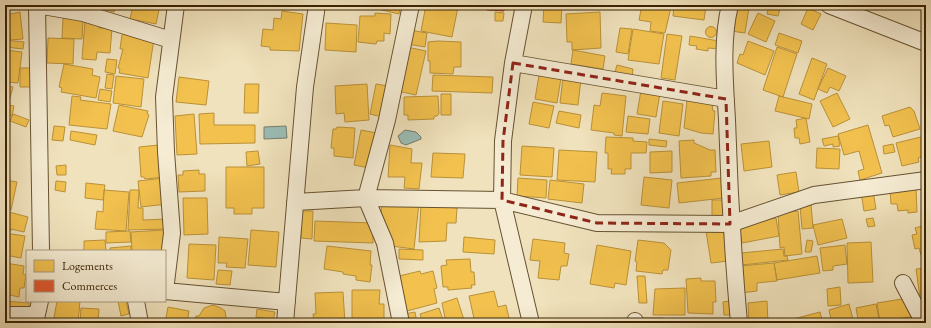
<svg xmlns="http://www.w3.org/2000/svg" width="931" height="328" viewBox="0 0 931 328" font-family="'EB Garamond',serif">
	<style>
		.water { fill: #9bbdb6; stroke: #747f6e }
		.homes { fill: #f2c14e; stroke: #ba9138 }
		.shops { fill: #e4572e; stroke: #b14721 }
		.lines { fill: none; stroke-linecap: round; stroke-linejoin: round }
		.minor-casing { stroke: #675231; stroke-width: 18 }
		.minor { stroke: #f5ecd3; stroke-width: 16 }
		.marked { fill: none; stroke: #8f2418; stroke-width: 3; stroke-dasharray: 8 5; stroke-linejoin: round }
	</style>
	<rect width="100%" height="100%" fill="#f0e2bc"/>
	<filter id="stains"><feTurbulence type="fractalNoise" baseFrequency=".005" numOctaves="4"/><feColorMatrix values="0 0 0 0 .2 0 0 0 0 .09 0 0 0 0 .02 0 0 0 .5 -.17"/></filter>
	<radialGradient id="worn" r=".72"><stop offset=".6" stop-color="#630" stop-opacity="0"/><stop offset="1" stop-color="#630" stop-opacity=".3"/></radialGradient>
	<!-- water -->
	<path class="water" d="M286,126L287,138L264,139V127Z
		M405,130L416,132L421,137V139L406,145L401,143L398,136Z"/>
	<!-- homes -->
	<path class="homes" d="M99,5H116L114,12L98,8Z
		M133,5H160L156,24L130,19Z
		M332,5H362L361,9L344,6L343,8Z
		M369,5H400L399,14L369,7Z
		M426,5L458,7L452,37L421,31Z
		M544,5L562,6L561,23L543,22Z
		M642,5H669L671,7L665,33L650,31L651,22L639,20Z
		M674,5H708L706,6L704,20L673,16Z
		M769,5H781L778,16L767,14Z
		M735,6L749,8L745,33L731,31Z
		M808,8L821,14L813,30L801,24Z
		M282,11L303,14L299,51L270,50V47L261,46L263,29L273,30L274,18L281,19Z
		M20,12L23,39L10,40V33H5V15Z
		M495,12L504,13L503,21H495Z
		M600,12L601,48L572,50V42H567L566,14Z
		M375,13L391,14L390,34L384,33V41H377L376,44L358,42L360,16H375Z
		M758,13L775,21L766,42L748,34Z
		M63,18H83L82,39L62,38Z
		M85,21L100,22L99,28H112L110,53L97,52L96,60L82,59Z
		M326,23L357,25L356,52L325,50Z
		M705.5 32a5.5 5.5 0 1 1 11 0a5.5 5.5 0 1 1-11 0Z
		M620,28L632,29L628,54L616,52Z
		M633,29L664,34L659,64L628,60Z
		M410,30L427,33L425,47L407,44Z
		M779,33L802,41L798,53L775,45Z
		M125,34L154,39L148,78L119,73L120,69L118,68L123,49H120L122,35Z
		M667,34L682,36L675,80L661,78Z
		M690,36L719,41L718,49L708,48V51L696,49L697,46L689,45Z
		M48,38L74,39L73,64L47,63Z
		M5,40L24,42L23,49L5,47Z
		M438,41L461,42V67H454L453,74L430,73V61H428V42Z
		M748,41L774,51L765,75L737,63L740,54L743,55Z
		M407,47L426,51L416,95L397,91Z
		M777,47L797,54L783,97L763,90Z
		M5,50L22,52L18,83L5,82Z
		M573,50L605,56L603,69L571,64Z
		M812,58L827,64L814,100L799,94Z
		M107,59L117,60L115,74L105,72Z
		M64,64L93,69L92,75L100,77L96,98L61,92L62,88L59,87Z
		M617,65L633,69L632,76L615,72Z
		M20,68H32V87H20Z
		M828,68L846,76L839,91L830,87L827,93L818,89Z
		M107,74L114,75L112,89L105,88Z
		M433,75L493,77L492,93L432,91Z
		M539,75L561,78L557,103L535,99Z
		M116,76L144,79L141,107L113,103Z
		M179,77L209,81L206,105L176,102Z
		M563,77L581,79L578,105L560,103Z
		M245,84H259L258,113H244Z
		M367,84L369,120L345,122L344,113L336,114L335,86Z
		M376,84L388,86L382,117L370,114Z
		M5,85L13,87L8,105L14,106L12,116L5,114Z
		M100,89L112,91L110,102L98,100Z
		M641,90L660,93L656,117L637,114Z
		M602,93L626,96L622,136L614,135V133L591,130L594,105L600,106Z
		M837,93L850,119L833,127L820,101Z
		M441,94H451V115H441Z
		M72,96L81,97L80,100L111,104L107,129L69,125Z
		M438,96L439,114L437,116H434V119L408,120V115H404V97Z
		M779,96L812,104L809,119L775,111Z
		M687,100L712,104L713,111H715L713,134L701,133L684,128Z
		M663,101L683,104L679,136L659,133Z
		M533,102L554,106L549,128L529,124Z
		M119,105L148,111L147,114L149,115L142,137L113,131Z
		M910,107L914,111L920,129L893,137L889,125L885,126L882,116Z
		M559,111L581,115L579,128L556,123Z
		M214,113V125H255V143L200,144L199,114Z
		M13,114L29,120L26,127L10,121Z
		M194,114L197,154L177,155L175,116Z
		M628,116L650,119L648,134L626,132Z
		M806,118L810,142L800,144L799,138H795L794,128H797L796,120Z
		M868,125L882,173L860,180L858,171L864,169L859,151L844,155L838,134Z
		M54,126L65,127L63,141L52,140Z
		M337,127L355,128L353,158L334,156V148H331L333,129H336Z
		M361,130L377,133L369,168L354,165Z
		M71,131L97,135L95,145L70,140Z
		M838,136L840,146L833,147V144L824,146L822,139Z
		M925,136L926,156L918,158L919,162L902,166L896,143Z
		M606,137L633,138V141L647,142L646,153H631V169H625V174H611L612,169H608V153H605Z
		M649,139L667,141L666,147L649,145Z
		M694,140V143L710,150H715L716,172H711V176L681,178L679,141Z
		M769,141L772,167L744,171L741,144Z
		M893,144L895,152L884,154L883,146Z
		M159,145L165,177L145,179L144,177H141L139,147Z
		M390,145L412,149L411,163H422L419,189L404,188L405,177H388Z
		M522,146L554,148L552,177L520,175Z
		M817,148L840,149L839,169L816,168Z
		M559,150L597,152L595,182L557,180Z
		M258,151L260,164L247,166L246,152Z
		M672,151V172L650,173V152Z
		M433,153L465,154L463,178L431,177Z
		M66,165V175H57L56,166Z
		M226,167H264V208H252V214H234V208H226Z
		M199,170V174H205V191L179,192L178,175H183V171Z
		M796,172L799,192L780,195L777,175Z
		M644,177L672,180L669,208L641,205Z
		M164,178L167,204L141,207L138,181Z
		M518,178L547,180L546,198L517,196Z
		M722,178L724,198L679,203L677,183Z
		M5,180L17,182L11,210L5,209Z
		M550,180L584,184L582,203L548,199Z
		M56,181L66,182L65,192L55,190Z
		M86,183L105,185L103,200L85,198Z
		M916,186L917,212L908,213V210L898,211L897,204H891L890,190Z
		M104,190L129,192L126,231L95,229L97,211L103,212Z
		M130,190H139L138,208H143V220L166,219L167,229L128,230Z
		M873,191L876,209L864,211L861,193Z
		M922,192H926V220H925Z
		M183,198H207L208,234L184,235Z
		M712,200H725V217L712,218Z
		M419,203L414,249L391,246L381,212L382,205Z
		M421,204L457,208L456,223H447L446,241L419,242Z
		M811,204L813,228L802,229L800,205Z
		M5,211L28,217L24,232L11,229V231L5,229Z
		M302,211H313L312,239L301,238Z
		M798,211L802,254L785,256L784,247L780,248L778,213Z
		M776,218L779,236L742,243L739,225Z
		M873,218L875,226L868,227L866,219Z
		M842,219L847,238L818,245L813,225Z
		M315,221L373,223V243L314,241Z
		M926,225V255H921L919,248L915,249L912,235L917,234L915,228Z
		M723,228L728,261L711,263L706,231Z
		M164,230L165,251H132L131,232Z
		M251,230L279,232L276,267L248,265Z
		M130,231L131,242L106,243V232Z
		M5,233L25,236L21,258L5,255Z
		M219,237L248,239L245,268L226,267L227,263H218Z
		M464,237L495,240L494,254L463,252Z
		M533,239L565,243L564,253L569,254L567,266H561L559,280L538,278L540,261L530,260Z
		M105,240L106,251H81L84,249V241Z
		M638,240L664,243L671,250L668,270H663L662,274L636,271L637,262L635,261Z
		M807,240L813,241L811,252H805Z
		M871,242L873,282L848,283L847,243Z
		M189,244L216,245L214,280L187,278Z
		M597,245L631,251L626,285L615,283L614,288L590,284Z
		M845,245L847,264L833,266V270L823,271L820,248Z
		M131,246V251H110V248Z
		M327,246L371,251L370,265H372L370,282L356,280V276L343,274V272L324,269Z
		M399,249L423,250V260L399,259Z
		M783,249L784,256H787L788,260L742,265L741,253Z
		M817,256L820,273L777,280L774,263Z
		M470,259L471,272H474L475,285H471L472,288L448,290V287H443L441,266L447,265L446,260Z
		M5,263L24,266L23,274L26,275L24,288H20L19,297L5,294Z
		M774,263L777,281L757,283V291L741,293L739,266Z
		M926,268V305H921L916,269Z
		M218,270L232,271L230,285L216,284Z
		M420,271L421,274L433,271L437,288L434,289L437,303L407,311L399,276Z
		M637,276H645L647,303H639Z
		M701,278V281H715L716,302H713V314L688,313L686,279Z
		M840,287L841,305L828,306L827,289Z
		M685,288V315H653L655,289Z
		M352,290H380L379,304H384V319H352Z
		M494,291L498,307L506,305L509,318L489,323H475L469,296Z
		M343,292L345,323H314L313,314H316L315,293Z
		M457,298L465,323H446L442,303Z
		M908,298L915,316L880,322L877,303Z
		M5,301L29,303V312L5,310Z
		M57,301H80L78,323H53Z
		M118,301H126L129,314L121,316Z
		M729,301L730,315H724L723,302Z
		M767,301L768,323H749L748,303Z
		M849,304L854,323H832L829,310Z
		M876,304L879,319L864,321L863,318L858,319L856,308Z
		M213,305L221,308L225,311L227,323H195L196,316H199L204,308Z
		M168,307L189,311L187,323H165Z
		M81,308L99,309L98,323H80Z
		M439,308L444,323H423L420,314Z
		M257,309L275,312L273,320L256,317Z
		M415,312L417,323H405L404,314Z
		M820,312L823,323H778Z
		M917,317L920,323L887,322Z
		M640,318H663L664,323H640Z"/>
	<!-- shops -->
	<path class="shops" d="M487,5H505L504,11L487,10Z"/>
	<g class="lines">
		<defs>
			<path id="minor" d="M37,5L41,251
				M37,5L83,13L171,40
				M524,5L513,63L503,141L502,200L531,323
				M730,5C721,41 725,83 727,120C729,188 733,255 739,323
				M829,5L926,43
				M513,63L726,99
				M295,202L366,198L502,200L597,223L730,224L814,195L926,180
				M903,283L924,323
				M165,291L172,233L166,152L164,97L176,5
				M165,291L287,302
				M136,301L140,323
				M5,315H37
				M635,321V323
				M35,323L40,301
				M285,323L305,87L317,5
				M401,323L385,243L366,198L387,120L411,5"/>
		</defs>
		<!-- minor casing -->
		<use href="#minor" class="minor-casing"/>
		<!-- minor -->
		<use href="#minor" class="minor"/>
	</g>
	<!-- marked area -->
	<path class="marked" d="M513,63L726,99L730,224L597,223L502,200L503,141Z"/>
	<!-- margin -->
	<rect width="931" height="328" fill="none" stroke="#f0e2bc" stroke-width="20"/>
	<rect x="6" y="6" width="919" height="316" fill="none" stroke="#392203" stroke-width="2"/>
	<rect x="10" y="10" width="911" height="308" fill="none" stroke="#392203"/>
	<!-- legend -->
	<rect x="26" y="250" width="140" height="52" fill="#f5ecd3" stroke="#aa9b80"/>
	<rect x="34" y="260" width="20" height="12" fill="#f2c14e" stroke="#aa9b80"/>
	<text x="62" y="270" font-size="12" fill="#392203">Logements</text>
	<rect x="34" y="280" width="20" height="12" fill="#e4572e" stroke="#aa9b80"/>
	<text x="62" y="290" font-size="12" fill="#392203">Commerces</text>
	<rect width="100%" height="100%" filter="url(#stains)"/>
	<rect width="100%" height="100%" fill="url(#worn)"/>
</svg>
